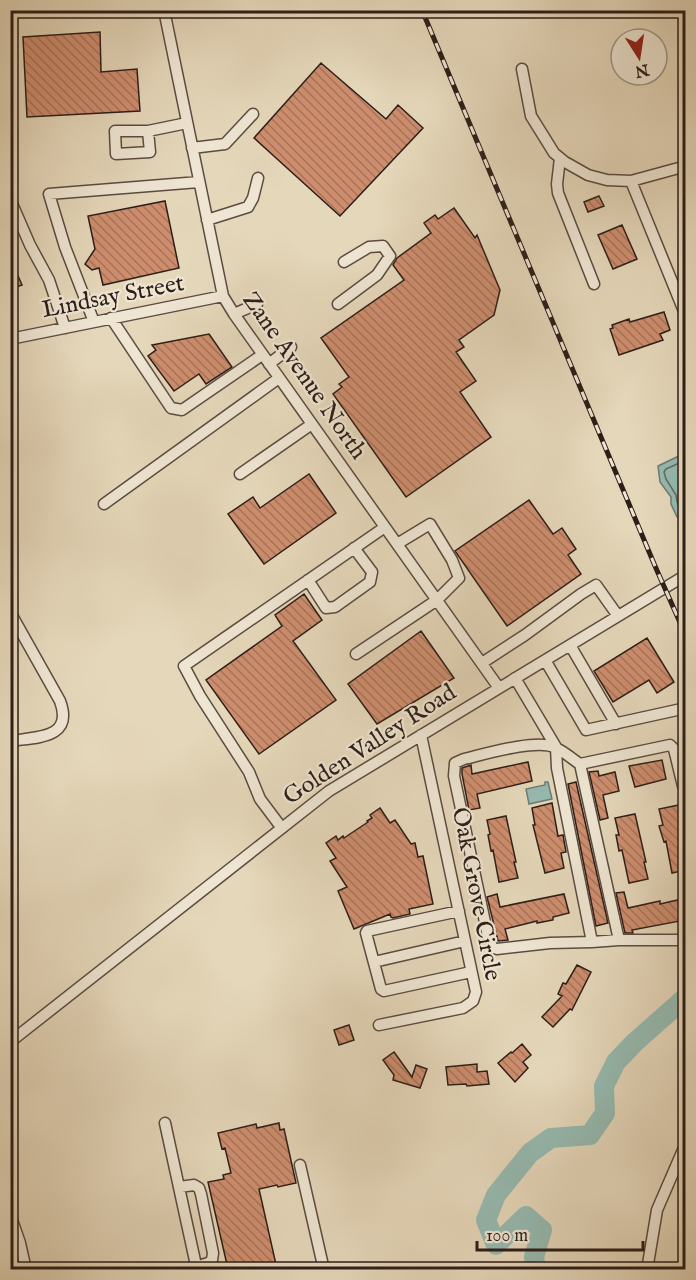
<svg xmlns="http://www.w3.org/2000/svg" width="696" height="1280" viewBox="0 0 696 1280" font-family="'IM FELL English',serif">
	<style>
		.water { fill: #96bab0; stroke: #6c7c74; stroke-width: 1.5 }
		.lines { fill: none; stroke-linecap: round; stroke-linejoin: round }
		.shore { stroke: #626c64; stroke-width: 1.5 }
		.river { stroke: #96bab0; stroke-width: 20 }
		.building { fill: url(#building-back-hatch); stroke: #2d1e19; stroke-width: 1.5 }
		.minor-casing { stroke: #5b4c41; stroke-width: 13 }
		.minor { stroke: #eee5d2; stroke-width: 10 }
		.rail-casing { stroke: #2d1e19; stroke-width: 5 }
		.rail { stroke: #eee5d2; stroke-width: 3; stroke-dasharray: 9; stroke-linecap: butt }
		.labels { text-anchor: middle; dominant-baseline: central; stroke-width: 4.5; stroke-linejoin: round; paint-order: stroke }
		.street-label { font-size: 24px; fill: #2d1e19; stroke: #eee5d2 }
	</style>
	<defs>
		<pattern id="building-back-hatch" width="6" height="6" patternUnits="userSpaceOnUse" patternTransform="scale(1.5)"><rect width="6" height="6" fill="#ce8e6e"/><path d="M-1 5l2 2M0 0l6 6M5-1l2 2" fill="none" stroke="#a8735a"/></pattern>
	</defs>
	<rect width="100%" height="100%" fill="#e5d7ba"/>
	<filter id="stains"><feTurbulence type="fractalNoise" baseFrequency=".00333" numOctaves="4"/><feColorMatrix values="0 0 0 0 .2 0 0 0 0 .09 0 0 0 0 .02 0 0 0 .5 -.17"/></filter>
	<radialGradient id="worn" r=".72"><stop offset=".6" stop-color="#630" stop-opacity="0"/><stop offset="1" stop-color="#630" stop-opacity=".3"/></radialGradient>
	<!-- water -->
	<path class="water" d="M685,453V520L677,517L671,504V497L660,482L658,466Z
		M545,782H548L552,799L529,804L526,789L545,785Z"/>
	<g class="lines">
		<!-- shore -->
		<path class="shore" d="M686,460L666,469L664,472L666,479L676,495L677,502L681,511L686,513"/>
		<!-- river -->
		<path class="river" d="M536,1270L534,1257L542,1230L526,1216L496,1245L486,1220L496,1195L530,1153L551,1138L590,1135L605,1113L604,1086L616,1062L634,1043L686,997"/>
	</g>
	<!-- building -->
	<path class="building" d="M100,32L101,72L137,69L140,111L27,117L23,37Z
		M321,63L386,119L398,105L423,128L340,216L254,138Z
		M599,196L604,206L588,212L584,202Z
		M165,201L179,268L103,285L99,268L92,270L85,264L95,249L88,216Z
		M454,208L475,238L477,235L500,290L494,315L459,340L464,347L456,352L476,381L460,392L491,437L406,497L333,394L342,387L339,384L349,377L321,338L404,280L393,265L397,258L431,233L424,223L435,215L438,219Z
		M622,225L637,259L613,269L598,235Z
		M10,257L22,285L10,289Z
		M664,312L670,330L660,334L663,340L619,355L610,329L613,328L612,325L629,319L630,322Z
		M209,334L232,367L206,384L199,374L174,391L148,356L156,350L152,345Z
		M309,474L336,513L264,564L228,514L253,497L260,508Z
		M529,500L553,534L562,528L576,549L568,555L581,574L507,626L455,551Z
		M304,594L322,620L293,641L336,700L259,754L206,680L282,626L275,615Z
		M421,631L454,678L377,724L348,684Z
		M647,638L674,682L657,693L649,680L613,702L594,671Z
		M662,760L666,779L635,787L629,766Z
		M528,762L532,781L477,794L480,808L469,810L462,774V768L471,765L472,774Z
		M598,771L599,776L615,772L619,791L603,795L608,818L600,820L589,772Z
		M576,782L608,923L596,926L568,784Z
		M552,803L558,836L563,835L566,852L561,853L564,868L545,873L533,825H535L532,808Z
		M679,805L686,836V870L672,873L666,841L664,842L659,826L663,825L659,809Z
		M380,808L390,823L395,820L411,844L415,843L418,857L423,856L433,904L409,909L410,914L393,918L391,917L390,914L354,929L338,891L347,887L330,861L336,858L326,843L336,836L338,840L343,836L344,838L368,822L367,821L372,818L370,815Z
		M635,814L646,862H644L648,879L629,883L622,850L619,851L616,835H619L615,818Z
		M506,816L516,862H514L518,878L499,882L493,850L491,851L488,835L490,834L487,820Z
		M624,892L628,908L660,901V904L686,898V918L680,919V921L632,930L633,933H625L616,893Z
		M497,894L500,907L564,894L569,913L553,917V920L537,923V921L505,929L508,940L498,941L487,897Z
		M577,965L591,972L572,1010L570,1009L553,1027L542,1017L562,996L558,994L563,983L566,984Z
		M349,1025L354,1040L339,1045L334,1030Z
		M522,1044L531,1055L523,1062L528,1068L515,1082L498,1063L511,1052L512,1053Z
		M394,1052L412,1077L416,1065L427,1069L420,1088L393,1080L394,1075L383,1060Z
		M477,1064V1072L487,1071L489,1084L467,1086L466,1084L448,1085L446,1067Z
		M279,1123L280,1130L284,1129L296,1183L278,1187L277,1185L259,1189L277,1269H228L208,1182L224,1179L223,1175L231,1173L225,1148L222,1149L218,1133L256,1124L257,1128Z"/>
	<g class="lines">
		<defs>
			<path id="minor" d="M164,10L223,296L234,314L499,688
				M522,69L531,116L554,153L565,162L588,175L607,180L631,181L686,166
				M148,131H115L116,154L150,152L148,131L187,123
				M192,148L225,144L253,114
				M560,158L557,184L558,193L594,284
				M631,181L686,316
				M10,199L30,245L49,280L65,328
				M207,220L248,207L253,198L258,178
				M338,304L377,275L390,256L383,246L369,247L344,262
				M234,314L257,304
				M111,318L171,408L182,410L262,355
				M94,322L65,247L49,194L199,182
				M10,339L223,296
				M269,364L291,347
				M240,474L312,424
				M104,504L279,378
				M308,580L326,608L335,607L370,582L372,572L354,548
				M10,612L60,701C74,739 37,737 10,741
				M570,645L616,724
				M356,654L437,600L459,578L452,560L430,524L397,544
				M545,660L586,730L686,708
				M482,663L525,635L581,594L596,585L618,616
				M515,678L556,747L557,768L592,942L619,940L580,764C572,759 565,752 556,748C538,738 485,754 464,759L455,763L454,776L489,941L493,948L497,949L550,943L592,942
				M580,764L670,745L674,749L683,786
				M281,827L260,799L249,772L200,696L184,666L385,527
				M459,911L367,931L366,933L381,989L384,991L471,972
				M619,940H686
				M374,962L465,941
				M379,1025L463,1008L473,1001L476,992L421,735
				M10,1042L329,791L686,575
				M165,1123L197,1270
				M300,1165L324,1270
				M179,1187L194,1185L199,1188L201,1194L213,1253L212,1260L208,1263L196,1267
				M10,1214L20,1243L26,1270
				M647,1270L657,1210L686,1143"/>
		</defs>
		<!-- minor casing -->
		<use href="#minor" class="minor-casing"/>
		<!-- minor -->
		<use href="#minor" class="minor"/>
		<defs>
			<path id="rail" d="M422,10L655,566L686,636
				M10,11L24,10"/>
		</defs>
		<!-- rail casing -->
		<use href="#rail" class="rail-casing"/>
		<!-- rail -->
		<use href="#rail" class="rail"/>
	</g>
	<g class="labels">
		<!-- street labels -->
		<g class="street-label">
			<text transform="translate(113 297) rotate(-11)">Lindsay Street</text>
			<text transform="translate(304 376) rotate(55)">Zane Avenue North</text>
			<text transform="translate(370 745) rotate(-33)">Golden Valley Road</text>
			<text transform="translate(476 894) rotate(79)">Oak Grove Circle</text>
		</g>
	</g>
	<!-- margin -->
	<rect width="696" height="1280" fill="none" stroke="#e5d7ba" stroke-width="36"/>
	<rect x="12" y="12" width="672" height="1256" fill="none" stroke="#2d1e19" stroke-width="3"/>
	<rect x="18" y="18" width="660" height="1244" fill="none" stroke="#2d1e19" stroke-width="1.5"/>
	<!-- north arrow -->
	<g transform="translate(639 57) rotate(168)"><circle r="28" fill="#eee5d2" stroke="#a19588" stroke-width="1.5"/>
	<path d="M0-4.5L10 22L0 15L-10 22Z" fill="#8f2418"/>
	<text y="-9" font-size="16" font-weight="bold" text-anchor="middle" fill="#2d1e19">N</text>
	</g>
	<!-- scale -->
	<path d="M477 1241v9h166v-9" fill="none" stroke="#2d1e19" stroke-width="3"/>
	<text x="486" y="1241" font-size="18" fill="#2d1e19" stroke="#eee5d2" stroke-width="4.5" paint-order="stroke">100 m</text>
	<rect width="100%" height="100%" filter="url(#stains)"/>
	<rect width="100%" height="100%" fill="url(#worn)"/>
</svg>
